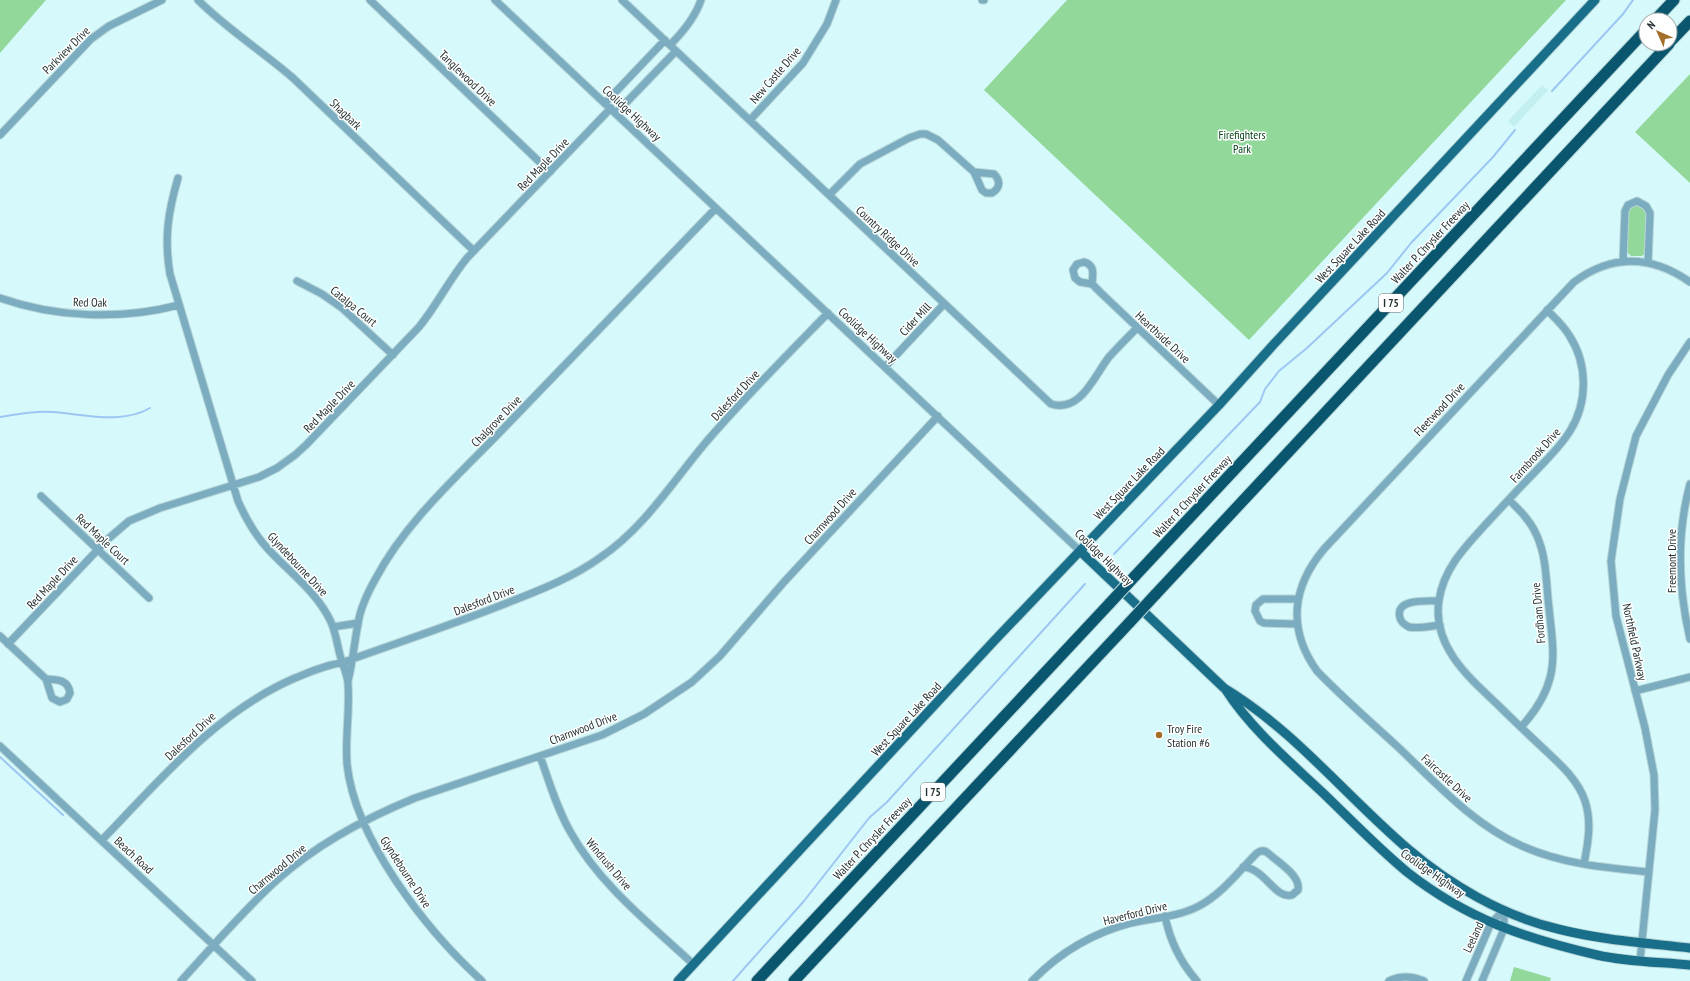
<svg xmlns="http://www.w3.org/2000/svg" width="1690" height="981" viewBox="0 0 1690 981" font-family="'PT Sans Narrow',sans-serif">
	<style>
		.built { fill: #c3eff1 }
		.green { fill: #93d89b }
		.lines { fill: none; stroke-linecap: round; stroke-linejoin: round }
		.stream { stroke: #9dc6f3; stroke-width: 2 }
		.minor-casing { stroke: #b6d5d7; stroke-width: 9 }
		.major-casing { stroke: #b6d5d7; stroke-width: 11 }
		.highway-casing { stroke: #b6d5d7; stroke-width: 13 }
		.minor { stroke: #7cacc0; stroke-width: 7 }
		.major { stroke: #196e8a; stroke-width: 9 }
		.highway { stroke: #09566e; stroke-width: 11 }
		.highway-bridge-casing { stroke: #b6d5d7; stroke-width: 13; stroke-linecap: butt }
		.highway-bridge { stroke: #09566e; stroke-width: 11 }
		.poi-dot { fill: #a46e29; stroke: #fff; stroke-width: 1.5 }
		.labels { text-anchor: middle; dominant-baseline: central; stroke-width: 3; stroke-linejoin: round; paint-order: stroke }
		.shield { fill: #fff; stroke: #666f70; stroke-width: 1 }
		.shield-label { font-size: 11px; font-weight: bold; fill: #243132 }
		.street-label { font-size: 12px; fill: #243132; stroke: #fff }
		.park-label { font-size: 12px; fill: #074619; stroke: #fff }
		.poi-label { font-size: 12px; fill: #243132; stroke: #fff; text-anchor: start }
	</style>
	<rect width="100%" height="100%" fill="#d6f9fb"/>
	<!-- built -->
	<path class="built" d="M1542,85L1548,90L1514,127L1508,121Z"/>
	<!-- green -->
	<path class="green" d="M0,0H46L0,53Z
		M1067,0H1566L1249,340L984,90Z
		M1690,74V183L1635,132Z
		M1638,205L1642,207L1646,214L1645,253L1642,256H1631L1627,252L1629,211L1632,207Z
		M1514,967L1551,978L1550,981H1510Z"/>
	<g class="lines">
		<!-- stream -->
		<path class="stream" d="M1552,91L1623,14L1633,0
			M0,417C17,414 35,411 52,412C84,414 121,425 150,408
			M1114,554L1260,402L1265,389L1279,371L1307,348L1387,273L1411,243L1493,157L1515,130
			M0,757L63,815
			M733,981L804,901L869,818L887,802L1085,584"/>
		<defs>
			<path id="minor" d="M198,0C227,29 262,51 293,78L474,251
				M370,0L550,172
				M495,0L1080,551
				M622,0L1051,404C1081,413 1094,376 1109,357C1118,347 1128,337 1137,328
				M982,0H984
				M670,45C683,32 695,18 701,0
				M605,103L665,40
				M616,113L676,51
				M750,120L803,63L827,24L836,0
				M0,135L91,39L109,26L162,0
				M178,178C168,212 164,239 170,274L238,501C246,519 255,535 268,549C290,573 317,592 331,622C335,631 337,642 339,651C341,661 347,673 348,683C350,710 345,737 347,764C355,840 427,931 482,981
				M829,195L860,164L909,138L920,134H926L938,140L974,172L982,190L986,193H992C1000,188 1001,181 994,174L974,172
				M1623,262L1625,211L1628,205L1637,201L1646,206L1650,213L1648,263
				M297,281L322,294L342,308L393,355
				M1092,284L1080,282L1075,278L1073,270L1077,264L1084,262C1095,265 1093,274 1092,284L1100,292L1219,405
				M0,298C57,318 121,320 179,305
				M1547,310C1555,318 1563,325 1569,335C1588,364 1588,402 1570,431C1561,446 1547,459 1535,472C1518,489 1502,507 1486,524C1465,547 1444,568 1439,600C1432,645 1467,676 1497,704C1513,720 1529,735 1546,751C1561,765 1578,780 1585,801C1592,822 1588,843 1584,864
				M885,367L944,304
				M1690,484C1676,536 1678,587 1690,639
				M41,496L149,598
				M1509,500C1520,510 1531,521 1537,536C1547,558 1546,584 1549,608C1551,630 1556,656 1550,678C1545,697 1534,713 1521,727
				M1439,601C1428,601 1394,598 1400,618C1401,622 1405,625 1409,627C1418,629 1431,626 1440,625
				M1297,624L1264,623L1260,621L1255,611L1256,605L1263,599H1298
				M333,627L358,623
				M0,636L46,679L52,698L60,702L67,699L70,693C68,679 57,680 46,679
				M8,644L108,539L129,521L160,508L259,477L277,468L295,455L306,445L419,327C437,305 449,280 467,258L611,108
				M348,681C353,661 354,644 358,624C360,609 368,592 376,578C406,521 460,474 505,427C576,354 646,281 716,208
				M1635,691L1690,677
				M0,746L252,981
				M540,756C549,781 557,809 571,833C600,885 650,924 693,964
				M102,840C160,780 216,712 295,678C310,672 325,665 341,663C396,643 452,625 507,603C540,590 572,578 601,557C645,527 673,481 707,441C745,397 787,355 828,313
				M1649,872C1606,868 1562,864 1522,846C1474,825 1437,784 1399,748C1372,723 1343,698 1317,671C1287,629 1292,587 1324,549L1574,282C1612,254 1651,255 1690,282
				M1165,916C1170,941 1180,962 1197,981
				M1640,961L1655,810L1654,775L1645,728L1616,616L1611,561L1620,499L1636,436L1668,375L1690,342
				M181,981C212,947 243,911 277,880C317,844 366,818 415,798L602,735L644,714L692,682L720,656L784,582L938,416
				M1032,981C1059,953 1093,933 1131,923C1153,918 1178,917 1199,906C1222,894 1239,871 1257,853C1261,850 1265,850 1269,854C1279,863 1301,876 1298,890L1292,895C1275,900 1265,868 1243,867
				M1389,981C1401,975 1412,976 1424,981
				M1466,981L1491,923L1504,910
				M1482,981L1504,929V910"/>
			<path id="major" d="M1080,551L1224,688C1294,730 1346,796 1408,849C1450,885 1503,916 1558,929C1601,940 1646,943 1690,948
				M1226,690C1251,729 1290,762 1323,793C1351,820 1378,848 1407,872C1467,919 1524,938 1597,955C1627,962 1659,962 1690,965
				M678,981L994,641L1219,405L1274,344L1595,0"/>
			<path id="highway" d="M1655,20L1674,0
				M1670,42L1690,21
				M1135,576L1646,30
				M1155,595L1669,44
				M757,981L1110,603
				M794,981L1130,622"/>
		</defs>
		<!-- minor casing -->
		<use href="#minor" class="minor-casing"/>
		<!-- major casing -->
		<use href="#major" class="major-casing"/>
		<!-- highway casing -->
		<use href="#highway" class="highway-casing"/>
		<!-- minor -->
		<use href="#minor" class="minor"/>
		<!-- major -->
		<use href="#major" class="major"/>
		<!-- highway -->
		<use href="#highway" class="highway"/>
		<defs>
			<path id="highway-bridge" d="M1110,603L1135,576
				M1130,622L1155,595"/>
		</defs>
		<!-- highway-bridge casing -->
		<use href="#highway-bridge" class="highway-bridge-casing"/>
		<!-- highway-bridge -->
		<use href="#highway-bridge" class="highway-bridge"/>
	</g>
	<!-- markers -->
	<circle class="poi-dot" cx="1159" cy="735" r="4"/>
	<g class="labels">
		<!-- shield labels -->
		<g class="shield">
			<rect x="1379" y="294" width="24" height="18" rx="3"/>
			<rect x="921" y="783" width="24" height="18" rx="3"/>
		</g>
		<g class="shield-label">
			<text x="1391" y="303">I 75</text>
			<text x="933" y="792">I 75</text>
		</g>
		<!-- street labels -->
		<g class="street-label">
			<text transform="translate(66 50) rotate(-45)">Parkview Drive</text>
			<text transform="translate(775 75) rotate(-49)">New Castle Drive</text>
			<text transform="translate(468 78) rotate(44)">Tanglewood Drive</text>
			<text transform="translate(632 113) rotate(43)">Coolidge Highway</text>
			<text transform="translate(346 114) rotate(44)">Shagbark</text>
			<text transform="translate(543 164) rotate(-46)">Red Maple Drive</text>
			<text transform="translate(888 236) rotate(43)">Country Ridge Drive</text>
			<text transform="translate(1430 242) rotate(-47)">Walter P. Chrysler Freeway</text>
			<text transform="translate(1350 246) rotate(-47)">West Square Lake Road</text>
			<text transform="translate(90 302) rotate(1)">Red Oak</text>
			<text transform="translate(354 306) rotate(39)">Catalpa Court</text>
			<text transform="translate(915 319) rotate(-47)">Cider Mill</text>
			<text transform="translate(868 335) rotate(43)">Coolidge Highway</text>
			<text transform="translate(1163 337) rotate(43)">Hearthside Drive</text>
			<text transform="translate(735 395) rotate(-47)">Dalesford Drive</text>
			<text transform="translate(329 406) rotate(-46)">Red Maple Drive</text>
			<text transform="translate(1439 409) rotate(-47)">Fleetwood Drive</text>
			<text transform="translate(496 421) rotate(-46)">Chalgrove Drive</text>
			<text transform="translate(1535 455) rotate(-48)">Farmbrook Drive</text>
			<text transform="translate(1129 483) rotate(-46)">West Square Lake Road</text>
			<text transform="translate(1192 496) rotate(-47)">Walter P. Chrysler Freeway</text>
			<text transform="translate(830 516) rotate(-48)">Charnwood Drive</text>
			<text transform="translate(103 539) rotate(43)">Red Maple Court</text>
			<text transform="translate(1104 557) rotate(44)">Coolidge Highway</text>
			<text transform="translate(1671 561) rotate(-90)">Freemont Drive</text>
			<text transform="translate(298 564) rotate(47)">Glyndebourne Drive</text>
			<text transform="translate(52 582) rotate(-47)">Red Maple Drive</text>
			<text transform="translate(484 600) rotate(-21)">Dalesford Drive</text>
			<text transform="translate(1538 613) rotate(-95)">Fordham Drive</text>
			<text transform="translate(1635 642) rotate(78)">Northfield Parkway</text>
			<text transform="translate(906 719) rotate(-47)">West Square Lake Road</text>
			<text transform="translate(583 728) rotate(-21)">Charnwood Drive</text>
			<text transform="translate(190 736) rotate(-43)">Dalesford Drive</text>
			<text transform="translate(1447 778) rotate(43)">Faircastle Drive</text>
			<text transform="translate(872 838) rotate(-47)">Walter P. Chrysler Freeway</text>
			<text transform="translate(134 855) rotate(43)">Beach Road</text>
			<text transform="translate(609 864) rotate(50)">Windrush Drive</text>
			<text transform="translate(277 869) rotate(-40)">Charnwood Drive</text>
			<text transform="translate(406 872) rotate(57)">Glyndebourne Drive</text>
			<text transform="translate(1433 873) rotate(35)">Coolidge Highway</text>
			<text transform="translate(1135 913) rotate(-14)">Haverford Drive</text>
			<text transform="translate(1473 937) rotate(-65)">Leeland</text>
		</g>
		<!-- park labels -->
		<g class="park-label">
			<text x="1242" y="134">Firefighters<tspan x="1242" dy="14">Park</tspan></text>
		</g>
		<!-- poi labels -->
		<g class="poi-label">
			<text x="1167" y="728">Troy Fire<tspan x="1167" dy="14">Station #6</tspan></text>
		</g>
	</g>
	<!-- north arrow -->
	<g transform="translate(1658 32) rotate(315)"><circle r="19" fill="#ffffff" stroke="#a7adad"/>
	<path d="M0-3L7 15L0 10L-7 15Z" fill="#a46e29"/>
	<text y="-6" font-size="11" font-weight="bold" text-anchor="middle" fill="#243132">N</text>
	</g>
</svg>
